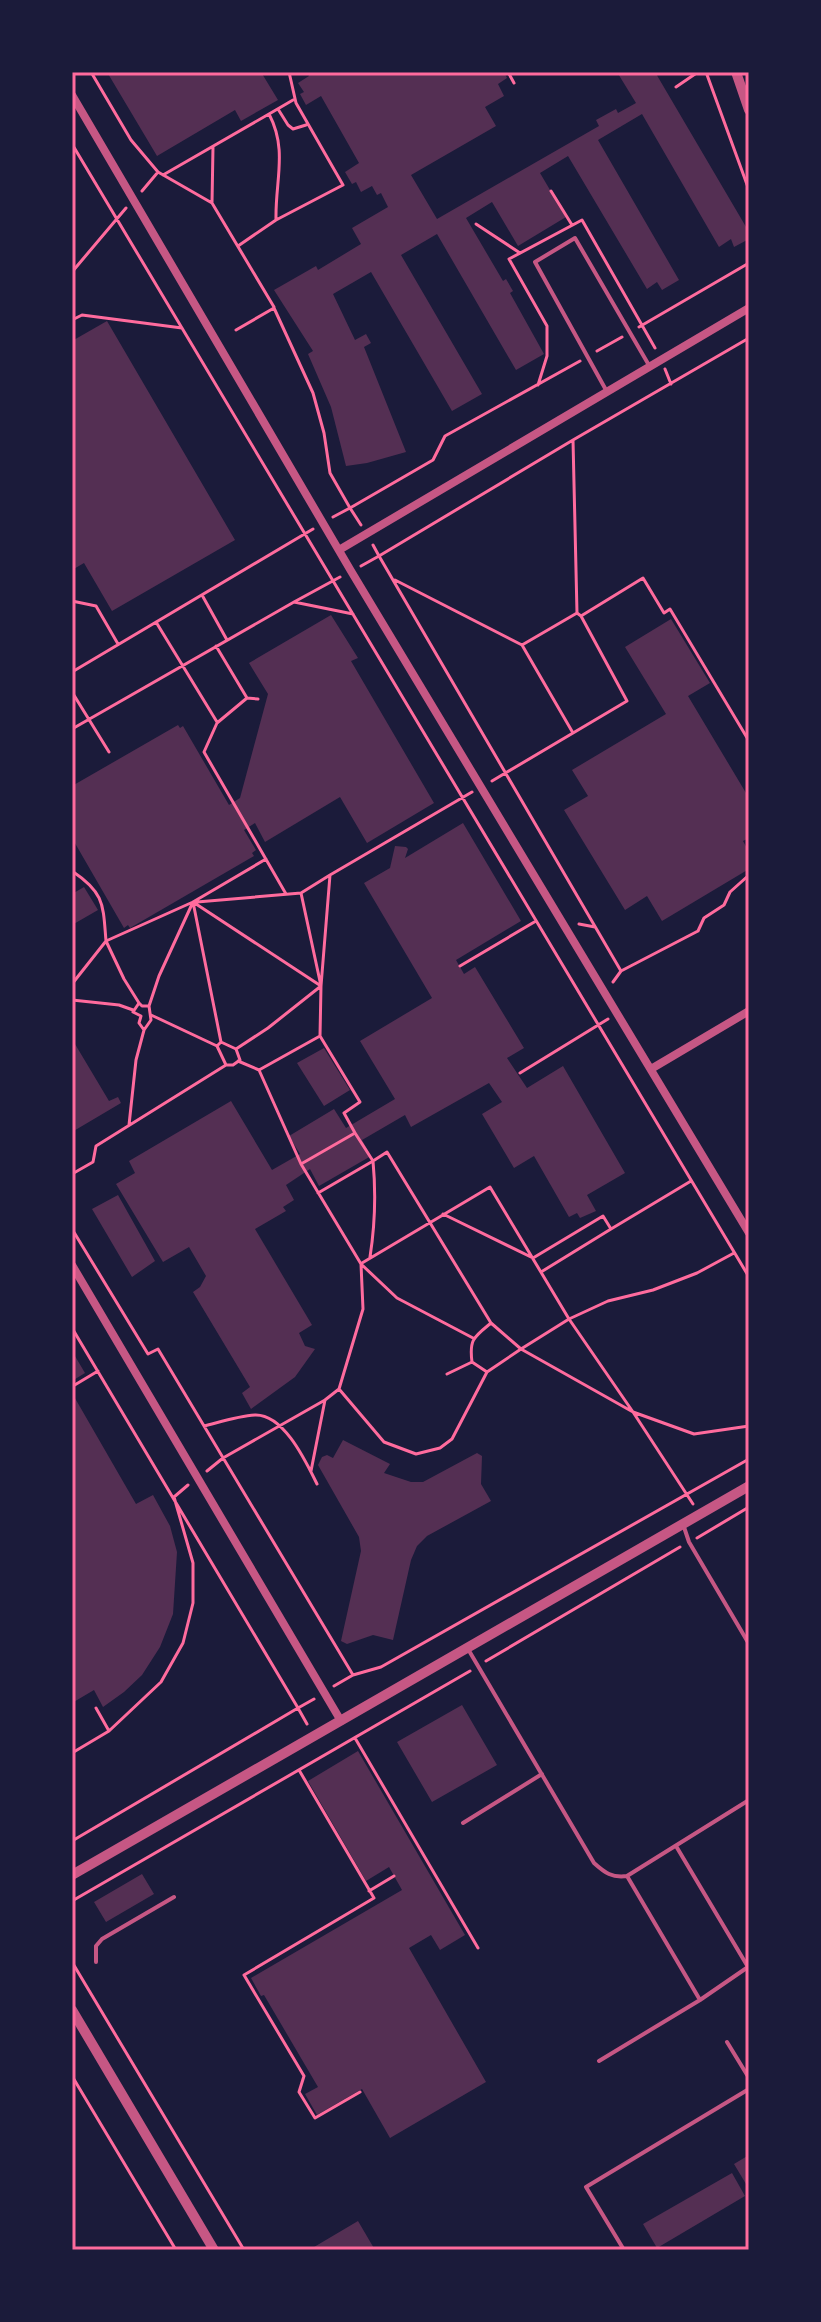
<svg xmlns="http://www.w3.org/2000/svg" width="821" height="2322" viewBox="0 0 821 2322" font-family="'PT Serif',serif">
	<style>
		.building { fill: #542f53 }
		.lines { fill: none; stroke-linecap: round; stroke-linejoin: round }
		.path { stroke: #ff6b9d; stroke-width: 3 }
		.service { stroke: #c65784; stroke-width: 4 }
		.minor { stroke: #c65784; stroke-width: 8 }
		.tertiary { stroke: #c65784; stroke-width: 10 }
		.neatline { fill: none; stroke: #ff6b9d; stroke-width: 3 }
	</style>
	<rect width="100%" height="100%" fill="#1b1b3a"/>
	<!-- building -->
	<path class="building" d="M107,72H261L278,100L241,121L235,110L157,156Z
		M307,72H504L507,78L498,84L504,96L485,107L496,126L411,175L437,219L599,126L596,120L616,109L618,113L636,103L617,72H655L749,232V239L734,247L731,239L719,247L642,114L598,140L679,280L662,290L657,282L647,289L568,156L540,173L566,217L518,246L492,202L466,218L503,281L506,279L513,291L510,293L544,354L516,370L437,234L401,255L482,394L452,411L371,272L333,294L355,340L366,334L371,343L364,347L406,452L367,463L346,466L331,407L308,354L313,351L274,290L316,266L318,270L361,244L352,228L388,207L381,193L377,195L372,186L361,192L356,182L352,184L345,172L359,163L321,96L306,105L300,94L304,92L298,83L309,76Z
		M107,321L235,540L112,611L84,563L72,570V341Z
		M331,615L358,658L351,661L434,803L367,843L340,797L265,842L255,823L244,830L256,850L252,853L254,856L130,928L128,925L124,928L72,838V786L178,725L180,728L183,726L229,805L240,798L268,694L249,663Z
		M671,619L710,683L688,696L749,798V838L743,841L749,852V869L662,921L647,896L625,910L564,810L588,796L572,770L666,714L625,647Z
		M463,823L521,921L456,960L464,974L475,967L524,1048L507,1058L527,1088L563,1066L625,1173L587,1195L596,1211L580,1218L577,1213L569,1217L534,1156L514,1168L482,1114L502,1102L489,1083L411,1127L405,1115L362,1140L371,1156L319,1186L310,1169L286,1185L294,1200L283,1207L286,1211L255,1229L312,1325L299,1333L305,1346L315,1349L295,1377L251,1409L242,1393L250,1387L193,1292L200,1287L206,1276L189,1247L163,1262L116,1184L135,1173L129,1161L231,1101L272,1170L300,1154L289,1136L334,1109L346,1128L395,1099L360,1041L432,998L364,883L390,868L395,846L406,847L408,849L405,858Z
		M84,887L98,910L72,925V894Z
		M72,1039L109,1101L118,1097L121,1103L72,1132Z
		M324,1048L350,1090L324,1106L297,1063Z
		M118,1195L155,1261L132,1277L92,1209Z
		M72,1351L85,1373L72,1381Z
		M72,1393L136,1504L153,1495L170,1526L177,1552L173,1614L160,1647L142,1675L124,1692L103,1707L94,1690L72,1703Z
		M343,1440L390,1464L384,1473L411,1482H423L477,1453L482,1456L481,1484L491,1501L427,1536L417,1546L411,1560L393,1640L373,1635L347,1644L341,1641L361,1551L359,1537L318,1465L322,1457L327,1455L333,1458Z
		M462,1705L497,1765L432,1802L397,1742Z
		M358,1751L465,1935L440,1950L431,1935L409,1948L486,2082L390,2138L362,2089L317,2115L305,2094L318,2087L264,1995L261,1996L251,1978L402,1890L389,1867L366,1881L308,1781Z
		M142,1874L154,1894L106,1922L94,1902Z
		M749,2155V2189L734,2164Z
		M732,2173L745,2196L657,2248L643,2224Z
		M358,2221L375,2250H309Z"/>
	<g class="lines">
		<!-- path -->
		<path class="path" d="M91,72L131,140L158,172L212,203L274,307
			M508,72L514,83
			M706,72L749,190
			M676,87L698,72
			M278,109L288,125L293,129L306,125
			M269,114L293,100
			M72,144L749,1277
			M163,175L269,114C288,150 275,181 276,220L343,185L296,103L289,72
			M142,191L158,172
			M551,191L572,225
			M212,203L213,147
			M476,224L520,253
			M238,246L276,220
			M72,272L126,208
			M72,320L82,315L182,328
			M639,327L749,263
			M236,330L274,308L313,393L324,433L330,473L350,508L433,460L445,436L580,361
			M597,351L622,337
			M665,369L671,384
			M538,385L547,356V326L509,259L582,220L655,348
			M333,517L350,508L361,525
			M361,566L379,556L373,545
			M395,580L522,645L573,733
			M202,595L227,640
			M72,601L96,606L118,644
			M294,602L353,614
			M72,608V616
			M581,616L643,578L664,613L670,609L749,741
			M156,622L217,722
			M522,645L577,613
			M216,646L247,698L217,723L204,752L286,894
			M72,672L313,529
			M72,692L109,752
			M247,698L258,699
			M72,729L294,602L340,577
			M492,781L627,701L581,616L577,613L573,440
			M72,871C105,893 103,905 106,941L193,902L266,859
			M330,875L472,792
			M193,902L321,986L330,875L301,893L321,986L320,1036L360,1102L344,1113L355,1133L301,1164L361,1264L397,1298L473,1338
			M193,902L221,1042
			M197,902L301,893
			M579,924L595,927
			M460,966L536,921
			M621,971L698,931L704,918L724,905L730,892L749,875
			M613,982L621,971L379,556L573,440L749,338
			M72,984L106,941L124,979L139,1003
			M72,1000L119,1005L133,1010
			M139,1003L142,1006H149L151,1020L144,1030L139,1023L141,1016L133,1012Z
			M149,1006L159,976L193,902
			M151,1015L217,1046
			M221,1042L236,1049L240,1060L233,1065H226L217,1046Z
			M236,1049L268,1028L321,986
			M238,1061L259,1070L320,1036
			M259,1070L301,1164
			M520,1073L608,1019
			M129,1125L136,1060L144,1030
			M355,1133L373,1161L387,1152L491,1323
			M72,1174L93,1162L96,1146L226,1065
			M318,1193L373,1161C376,1193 375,1225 370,1257
			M443,1214L533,1258L603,1216L611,1229L541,1272
			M72,1229L148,1354L158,1349L353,1675
			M611,1229L691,1181
			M734,1253L697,1273L653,1290L608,1301L569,1319L633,1412L694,1434L749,1426
			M362,1263L490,1187L569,1319L521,1349L633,1412L693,1504
			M72,1328L298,1708L72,1841
			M447,1374L472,1362
			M73,1386L98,1371
			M339,1389L384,1442L416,1454L440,1448L452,1439L487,1372L521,1349L491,1323C474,1337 469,1339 472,1362L487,1372
			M204,1426C220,1422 238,1416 255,1415C284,1414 306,1462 317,1484
			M207,1471L223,1458L325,1400L339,1389L363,1309L361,1264
			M311,1471L325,1400
			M697,1538L749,1507
			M486,1661L680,1547
			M334,1686L353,1675L381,1667L749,1459
			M307,1724L298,1708L314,1699
			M109,1731L161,1682L183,1643L193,1603V1563L174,1497L188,1485
			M355,1738L478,1948
			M72,1753L109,1731L96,1708
			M299,1770L374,1898L244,1975L304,2076L299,2092L315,2118L360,2092
			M369,1891L394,1876
			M72,1901L470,1671
			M72,1962L244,2250
			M72,2076L176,2250"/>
		<!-- service -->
		<path class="service" d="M606,390L535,262L575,238L650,367
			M683,1524L689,1542L749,1644
			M468,1649L594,1863C605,1873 612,1878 627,1876L749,1800
			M463,1823L542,1774
			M676,1846L748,1967L700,2000
			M96,1962V1946L102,1939L174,1897
			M727,2042L749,2078
			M599,2061L700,2000L627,1876
			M624,2250L586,2187L749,2089"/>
		<!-- minor -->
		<path class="minor" d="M72,95L351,571L749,1233
			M339,550L749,308
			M651,1069L749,1011
			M72,1265L341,1721"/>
		<!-- tertiary -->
		<path class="tertiary" d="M736,72L749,110
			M72,1875L749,1486
			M72,2010L214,2250"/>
	</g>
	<!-- border -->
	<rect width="821" height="2322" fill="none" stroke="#1b1b3a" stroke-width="148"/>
	<rect x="74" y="74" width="673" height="2174" class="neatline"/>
</svg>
